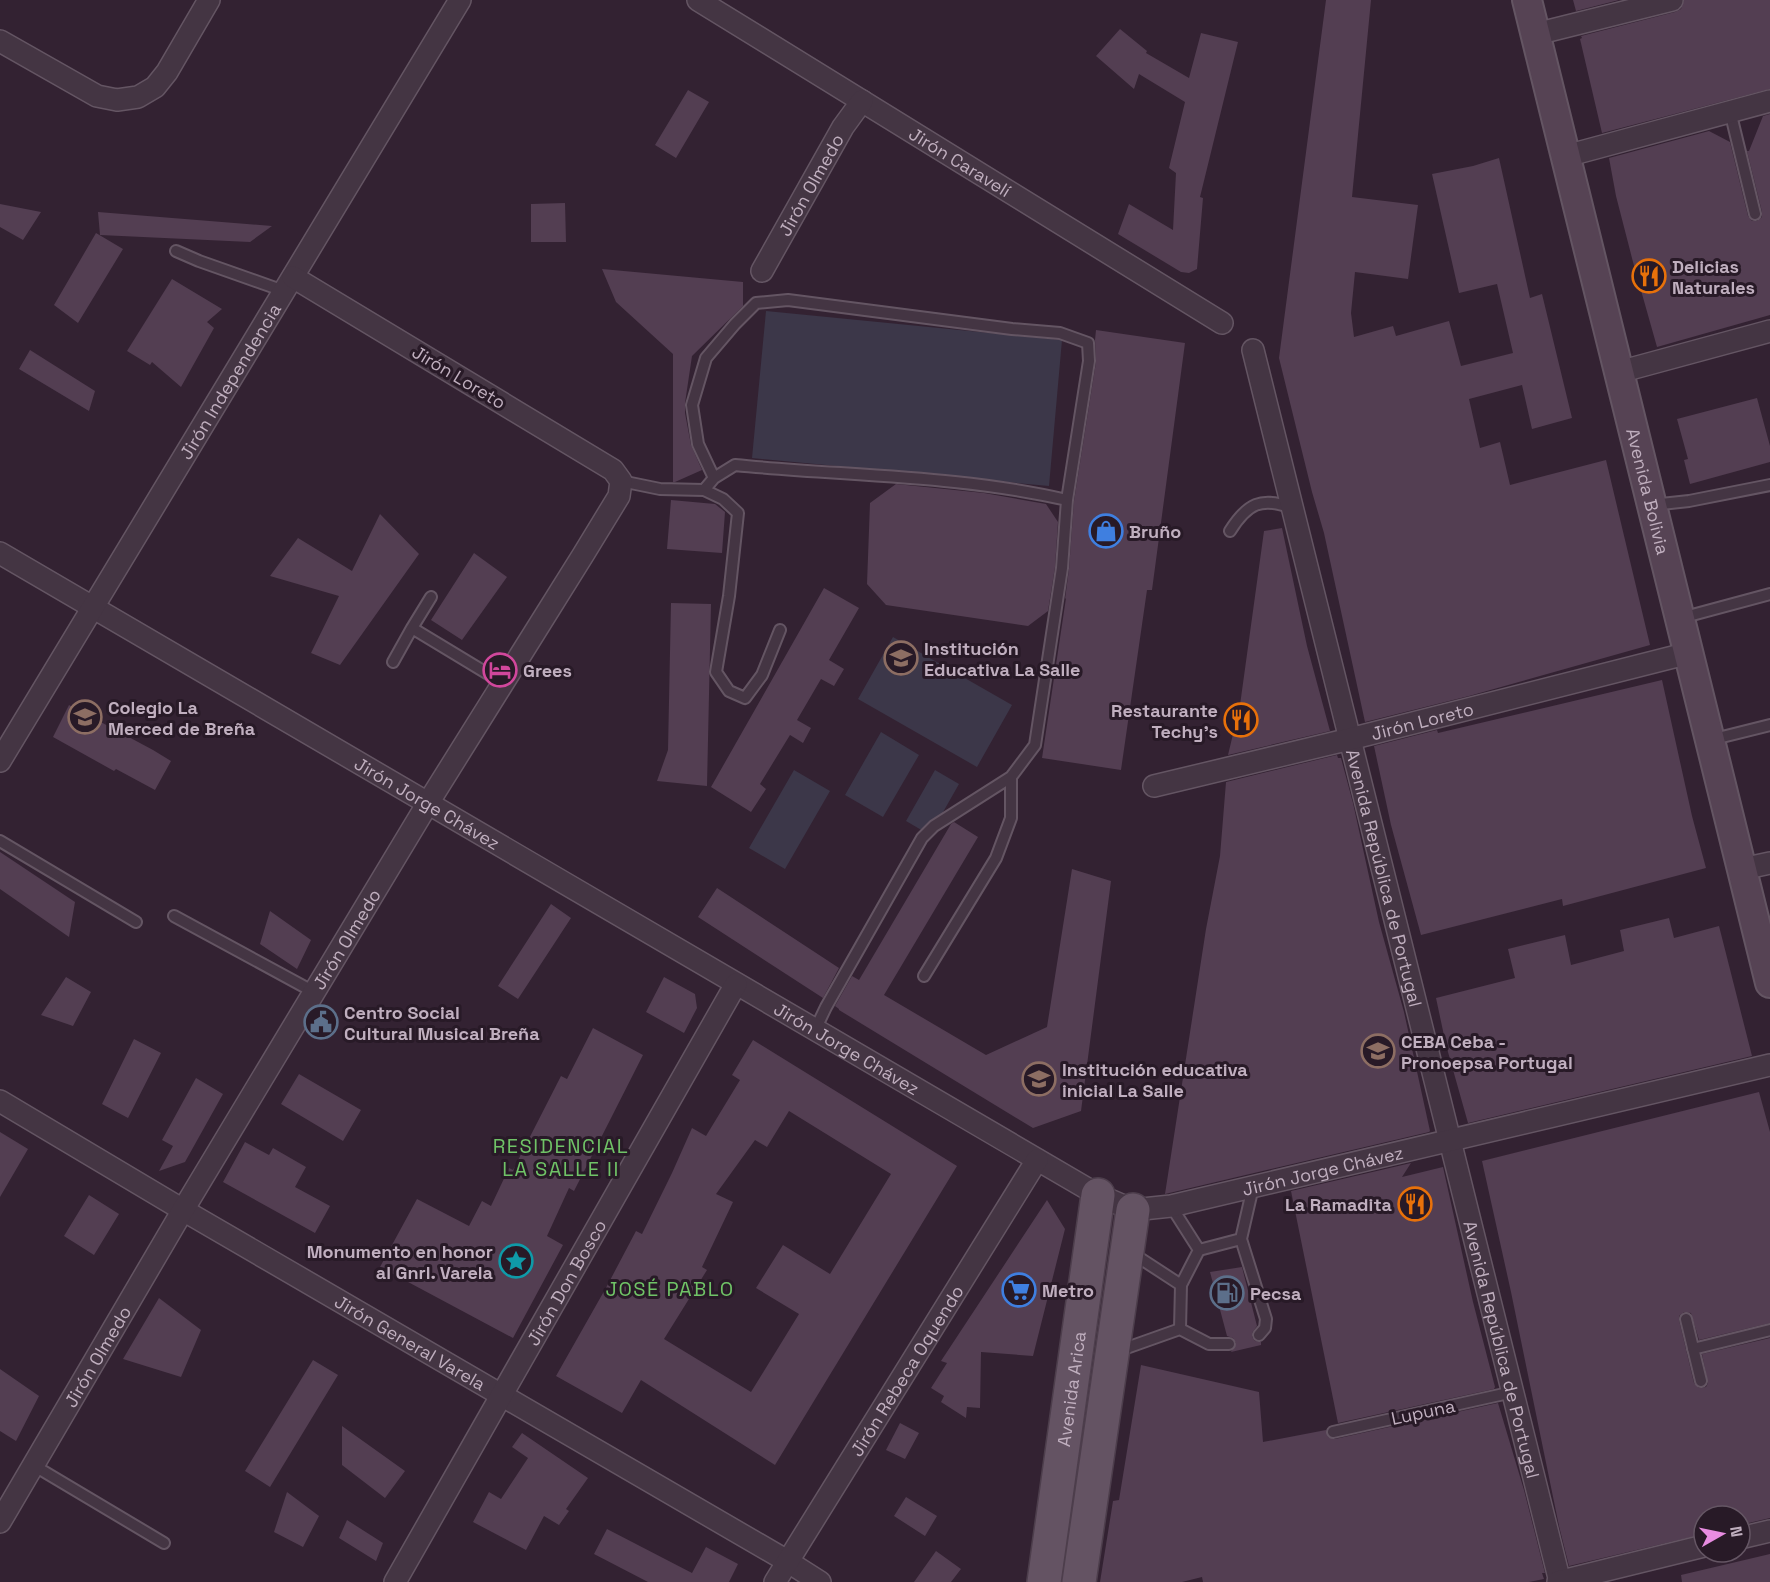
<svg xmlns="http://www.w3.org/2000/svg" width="1770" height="1582" viewBox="0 0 1770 1582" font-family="'Space Grotesk',sans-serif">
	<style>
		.green { fill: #3c3749 }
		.building { fill: #533e52; fill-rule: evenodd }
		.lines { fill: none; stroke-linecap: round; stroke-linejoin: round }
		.lane-casing { stroke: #645563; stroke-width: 14 }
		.street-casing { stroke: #645563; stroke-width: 24 }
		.secondary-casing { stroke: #645563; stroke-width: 32 }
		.primary-casing { stroke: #4d3e4c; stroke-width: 36 }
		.lane { stroke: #443543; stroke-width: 10 }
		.street { stroke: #443543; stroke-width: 21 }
		.secondary { stroke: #564354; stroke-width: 28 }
		.primary { stroke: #645363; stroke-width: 33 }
		.labels { text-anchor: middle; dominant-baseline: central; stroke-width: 6; stroke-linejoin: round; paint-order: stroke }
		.street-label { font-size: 18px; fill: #c0afbf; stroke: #281a27 }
		.poi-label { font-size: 18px; font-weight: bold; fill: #c0afbf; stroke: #281a27; text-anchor: start }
		.neighbourhood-label { font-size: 20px; letter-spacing: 1.5px; fill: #70c367; stroke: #281a27 }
	</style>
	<rect width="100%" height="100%" fill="#332232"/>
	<!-- green -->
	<path class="green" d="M766,311L1062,340L1049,486L752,458Z
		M893,637L1012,705L977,767L858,699Z
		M881,732L919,755L883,817L845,795Z
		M794,770L830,791L785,869L749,848Z
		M935,770L959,784L930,835L906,821Z"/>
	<!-- building -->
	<path class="building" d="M1326,0H1371L1352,197L1418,205L1408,279L1355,272L1351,313L1354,337L1393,326L1396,336L1449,321L1461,366L1513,353L1497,284L1459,293L1432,174L1473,166L1499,158L1530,298L1542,294L1572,418L1532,429L1522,385L1469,399L1480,448L1500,442L1510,485L1606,460L1650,645L1469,696L1365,722L1324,533L1312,492L1279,358Z
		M1573,0H1619L1576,11Z
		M1684,0H1770V89L1602,133L1580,39L1582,38L1581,36L1675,12L1681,9Z
		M1120,29L1147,51L1146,53L1189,78L1201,33L1238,42L1200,197L1203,198L1197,269L1189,273L1181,272L1118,234L1129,204L1173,230L1176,173L1169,168L1185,102L1139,74L1134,89L1096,56Z
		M688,90L709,102L676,158L655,145Z
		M1770,114V315L1657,347L1633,262L1616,196L1609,158L1709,131L1730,142L1748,216L1752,221H1757L1762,217V212L1747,151H1749L1763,116Z
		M565,203L566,242H531V204Z
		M0,204L41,212L23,240L0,227Z
		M98,212L272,226L250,242L100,235Z
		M96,233L123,249L78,323L54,305Z
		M602,269L743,282V306L692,356L685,403V413L691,445L702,470L675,482H673V354L616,302Z
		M172,279L222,309L207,322L214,328L181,387L152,362L150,365L127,351Z
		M1096,330L1185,343L1152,590H1147L1121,770L1042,758L1066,598L1065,599L1069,569L1074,501L1096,362L1095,340Z
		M30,350L95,391L89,411L19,369Z
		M1757,398L1770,446V462L1690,484L1684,460L1688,459L1677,419Z
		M896,484L984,493L1046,504L1058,522L1055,567L1048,611L1028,626L886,605L867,584L870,503Z
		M671,500L715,504L725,512L722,553L667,549Z
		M380,514L419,554L340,665L311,653L339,596L270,576L298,538L352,571Z
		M1282,528L1307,646L1330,731L1228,755L1240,705L1264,531Z
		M474,553L507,577L462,640L431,620Z
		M824,588L859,608L829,660L844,669L834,686L821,679L797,720L811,728L803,743L790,735L760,784L766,789L751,812L711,787Z
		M671,603L711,604L707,786L657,781L668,750Z
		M1662,680L1692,816L1706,868L1563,906L1562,899L1421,935L1391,825L1374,746L1437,730L1438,733Z
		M69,705L153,750L171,761L155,790L116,769L114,771L53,737Z
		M1337,755L1338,758H1341L1353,803L1379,922L1404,1012L1430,1131L1429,1132L1165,1194L1206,929L1220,856L1226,782Z
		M954,822L978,837L884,995L986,1055L1047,1027L1072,869L1111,881L1081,1111L1033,1128L839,1010V1009L835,1006L852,976L859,980L951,824Z
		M0,852L75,902L69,937L0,889Z
		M717,888L839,968L823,998L698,917Z
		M551,904L571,918L518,999L498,986Z
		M270,911L311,940L297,969L260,944Z
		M1669,918L1674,938L1719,926L1752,1056L1468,1123L1446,1045L1436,998L1515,978L1508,949L1565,935L1571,965L1624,951L1620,930Z
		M66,977L91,992L73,1026L41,1015Z
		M664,977L695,994L697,1008L684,1033L646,1012Z
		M593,1028L643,1055L574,1191L569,1188L547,1236L563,1245L513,1338L380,1267L417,1199L469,1226L482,1201L491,1206L509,1168L513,1170L561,1076L567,1079Z
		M134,1039L161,1053L128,1118L102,1104Z
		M753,1040L957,1166L775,1465L641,1380L622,1413L556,1376L607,1286L636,1231L642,1234L672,1173L692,1128L706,1136L740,1080L732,1075ZM789,1111L891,1174L830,1274L783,1245L756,1288L799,1314L751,1392L664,1339L707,1270L702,1267L733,1202L716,1194L755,1140L767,1147Z
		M299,1074L361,1110L343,1141L281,1104Z
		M196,1078L223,1094L185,1162L159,1171L173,1146L162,1140Z
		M1759,1092L1770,1132V1323L1699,1340L1691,1313L1684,1312L1679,1316V1320L1694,1383L1699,1388L1706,1387L1708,1383L1702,1354L1770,1338V1518L1740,1525V1516H1704V1534L1569,1566L1559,1526L1511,1292L1482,1161Z
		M0,1132L28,1149L0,1197Z
		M245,1142L269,1155L273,1148L306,1167L295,1187L330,1206L315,1233L223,1182Z
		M1411,1163L1402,1177L1443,1167L1473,1302L1495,1387L1494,1389L1338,1423L1291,1191Z
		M89,1195L119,1214L94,1255L64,1236Z
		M1047,1200L1065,1229L1033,1356L981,1352L980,1408L967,1407L966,1418L941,1402L944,1396L931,1388L947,1363L941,1361Z
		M1242,1267L1257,1326L1252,1333V1337L1255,1341L1261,1342V1345L1231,1352L1236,1343L1233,1338L1227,1336L1210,1272Z
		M159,1298L201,1330L181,1377L123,1359Z
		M313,1360L338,1375L270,1487L245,1471Z
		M1141,1365L1259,1392L1263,1442L1326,1430L1328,1437L1335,1439L1498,1403L1524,1490L1545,1573H1542L1544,1579L1529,1582H1203L1202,1577L1182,1582H1100L1113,1501L1119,1500Z
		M0,1369L39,1396L16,1441L0,1431Z
		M900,1423L919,1433L905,1459L886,1450Z
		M342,1426L405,1471L385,1498L342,1465Z
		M522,1433L588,1478L566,1509L569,1511L559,1525L544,1516L526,1550L473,1522L489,1492L501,1499L528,1458L512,1447Z
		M287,1492L319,1516L303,1547L274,1532Z
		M906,1497L937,1516L925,1536L894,1516Z
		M347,1520L383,1543L376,1561L339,1538Z
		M607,1529L692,1573L706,1547L738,1564L729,1582H648L594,1554Z
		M936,1551L961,1569L951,1582H914Z
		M1770,1554V1582H1682L1681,1575Z"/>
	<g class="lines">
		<defs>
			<path id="lane" d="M1730,111L1755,214
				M176,251L199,261L284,291
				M714,478L698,444L692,405L706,358L735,324L756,303L788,300L1012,329L1060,333L1088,343L1089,361L1067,500
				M621,481L660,489L704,490L723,499L738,513L729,596L716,672L729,691L745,698L762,675L780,630
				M704,490L714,478L735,465C845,476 959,475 1067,500L1062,568L1035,745L1011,777L934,826L922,838L826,1007L815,1030
				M1652,505L1689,501L1770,485
				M1230,531C1247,504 1261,496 1292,508
				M1681,618L1770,594
				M412,628L431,597
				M393,662L412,628L503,683
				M1710,740L1770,725
				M0,841L136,922
				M174,916L314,992
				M924,976L996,858L1011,818V777
				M1171,1206L1199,1250L1241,1239L1253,1187
				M1241,1239L1266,1319L1265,1328L1259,1335
				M1181,1285L1199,1250
				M1686,1319L1701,1381
				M1180,1329L1209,1344H1229
				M1693,1349L1770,1330
				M1118,1351L1180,1329L1181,1285L1132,1253
				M1333,1432L1513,1392
				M33,1465L164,1543"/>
			<g id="street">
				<path id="s1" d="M698,0L1222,323"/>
				<path d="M1536,34L1672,0"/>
				<path d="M0,41L97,96L117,100L138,97L155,87L167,72L209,0"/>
				<path d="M1566,156L1770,101"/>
				<path id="s2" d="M762,271L843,127L862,101"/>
				<path id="s3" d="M1253,350L1560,1582"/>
				<path d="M1619,372L1770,331"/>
				<path id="s4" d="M0,553L1098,1195L1133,1210L1171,1206L1770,1065"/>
				<path id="s5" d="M0,761L460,0"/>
				<path id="s6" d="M1154,786L1350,739L1689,653"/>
				<path d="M1742,869L1770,863"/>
				<path id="s7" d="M0,1101L183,1210L787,1561L820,1582"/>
				<path id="s8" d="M0,1522L183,1210L428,803L583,555L619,496L621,481L613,470L293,277"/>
				<path d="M1740,1538L1770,1531"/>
				<path id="s9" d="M395,1582L736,984"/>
				<path id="s10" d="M775,1582L1037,1160"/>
				<path d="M1558,1582L1704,1546"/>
			</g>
			<g id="secondary">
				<path id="s11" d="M1527,0L1770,983"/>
			</g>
			<g id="primary">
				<path id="s12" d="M1044,1582L1098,1195"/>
				<path d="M1079,1582L1133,1210"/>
			</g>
		</defs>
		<!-- lane casing -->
		<use href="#lane" class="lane-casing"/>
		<!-- street casing -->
		<use href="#street" class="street-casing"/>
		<!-- secondary casing -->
		<use href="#secondary" class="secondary-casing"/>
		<!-- primary casing -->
		<use href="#primary" class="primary-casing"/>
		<!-- lane -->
		<use href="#lane" class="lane"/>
		<!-- street -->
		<use href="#street" class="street"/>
		<!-- secondary -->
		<use href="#secondary" class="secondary"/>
		<!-- primary -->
		<use href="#primary" class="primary"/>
	</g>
	<!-- icons -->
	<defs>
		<symbol id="restaurant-ring" viewBox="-11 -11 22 22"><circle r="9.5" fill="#281a27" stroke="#e8710a" stroke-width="1.5"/><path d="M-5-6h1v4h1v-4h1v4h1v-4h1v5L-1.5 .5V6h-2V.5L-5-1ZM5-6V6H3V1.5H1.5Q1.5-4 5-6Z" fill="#e8710a"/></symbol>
		<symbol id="shop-ring" viewBox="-11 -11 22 22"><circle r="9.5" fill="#281a27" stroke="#3f7fe0" stroke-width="1.5"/><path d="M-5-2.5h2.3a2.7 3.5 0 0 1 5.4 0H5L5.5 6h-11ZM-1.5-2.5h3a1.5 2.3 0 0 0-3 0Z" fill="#3f7fe0"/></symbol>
		<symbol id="school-ring" viewBox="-11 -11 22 22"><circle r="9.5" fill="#281a27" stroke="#8d6e63" stroke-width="1.5"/><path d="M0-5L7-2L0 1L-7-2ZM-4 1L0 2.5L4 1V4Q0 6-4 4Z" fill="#8d6e63"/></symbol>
		<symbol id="hotel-ring" viewBox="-11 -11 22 22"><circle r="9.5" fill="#281a27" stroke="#d1479c" stroke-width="1.5"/><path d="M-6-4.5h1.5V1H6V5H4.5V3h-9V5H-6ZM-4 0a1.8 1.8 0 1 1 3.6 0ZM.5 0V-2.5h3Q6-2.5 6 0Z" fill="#d1479c"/></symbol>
		<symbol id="civic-ring" viewBox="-11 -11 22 22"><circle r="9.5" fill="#281a27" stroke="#5c6f8a" stroke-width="1.5"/><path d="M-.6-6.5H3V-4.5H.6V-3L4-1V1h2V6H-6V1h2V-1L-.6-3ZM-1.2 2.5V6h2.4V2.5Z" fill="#5c6f8a"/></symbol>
		<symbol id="sight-ring" viewBox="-11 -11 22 22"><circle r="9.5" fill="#281a27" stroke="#0f9aa8" stroke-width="1.5"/><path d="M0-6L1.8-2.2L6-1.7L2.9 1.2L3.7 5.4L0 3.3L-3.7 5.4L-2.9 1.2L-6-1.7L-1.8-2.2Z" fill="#0f9aa8"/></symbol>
		<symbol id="supermarket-ring" viewBox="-11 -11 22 22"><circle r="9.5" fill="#281a27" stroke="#3f7fe0" stroke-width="1.5"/><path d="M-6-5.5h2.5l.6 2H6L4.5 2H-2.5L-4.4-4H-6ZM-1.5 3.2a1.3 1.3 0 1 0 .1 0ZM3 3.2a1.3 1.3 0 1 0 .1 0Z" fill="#3f7fe0"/></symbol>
		<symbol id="fuel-ring" viewBox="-11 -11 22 22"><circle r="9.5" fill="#281a27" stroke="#5c6f8a" stroke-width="1.5"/><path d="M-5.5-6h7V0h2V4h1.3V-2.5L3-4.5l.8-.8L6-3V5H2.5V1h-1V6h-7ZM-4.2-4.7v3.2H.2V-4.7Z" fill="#5c6f8a"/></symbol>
	</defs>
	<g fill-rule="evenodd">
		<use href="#restaurant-ring" x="1630" y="257" width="38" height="38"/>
		<use href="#shop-ring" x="1087" y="512" width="38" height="38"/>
		<use href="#school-ring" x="882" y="639" width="38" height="38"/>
		<use href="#hotel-ring" x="481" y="651" width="38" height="38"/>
		<use href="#school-ring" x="66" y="698" width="38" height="38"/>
		<use href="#restaurant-ring" x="1222" y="701" width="38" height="38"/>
		<use href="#civic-ring" x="302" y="1003" width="38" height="38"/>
		<use href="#school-ring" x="1359" y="1032" width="38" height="38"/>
		<use href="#school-ring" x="1020" y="1060" width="38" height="38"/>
		<use href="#restaurant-ring" x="1396" y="1185" width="38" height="38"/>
		<use href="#sight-ring" x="497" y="1242" width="38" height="38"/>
		<use href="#supermarket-ring" x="1000" y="1271" width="38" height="38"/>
		<use href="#fuel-ring" x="1208" y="1274" width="38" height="38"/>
	</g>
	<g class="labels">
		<!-- street labels -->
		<g class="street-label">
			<text stroke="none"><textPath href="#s1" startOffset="308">Jirón Caravelí</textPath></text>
			<text stroke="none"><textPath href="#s2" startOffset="99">Jirón Olmedo</textPath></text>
			<text transform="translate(459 377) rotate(31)">Jirón Loreto</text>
			<text stroke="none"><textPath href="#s5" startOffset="444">Jirón Independencia</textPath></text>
			<text stroke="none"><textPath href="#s11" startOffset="506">Avenida Bolivia</textPath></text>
			<text stroke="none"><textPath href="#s6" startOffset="276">Jirón Loreto</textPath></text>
			<text stroke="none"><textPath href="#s4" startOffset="495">Jirón Jorge Chávez</textPath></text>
			<text stroke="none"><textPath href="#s3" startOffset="544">Avenida República de Portugal</textPath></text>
			<text stroke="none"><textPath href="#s8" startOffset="678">Jirón Olmedo</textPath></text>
			<text stroke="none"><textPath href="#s4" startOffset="981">Jirón Jorge Chávez</textPath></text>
			<text stroke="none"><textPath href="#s4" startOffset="1504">Jirón Jorge Chávez</textPath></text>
			<text stroke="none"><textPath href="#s9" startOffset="345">Jirón Don Bosco</textPath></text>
			<text stroke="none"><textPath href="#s7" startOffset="476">Jirón General Varela</textPath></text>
			<text stroke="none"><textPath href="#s3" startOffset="1030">Avenida República de Portugal</textPath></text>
			<text stroke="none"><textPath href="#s8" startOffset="192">Jirón Olmedo</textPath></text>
			<text stroke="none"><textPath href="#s10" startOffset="249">Jirón Rebeca Oquendo</textPath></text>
			<text stroke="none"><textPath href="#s12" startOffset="195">Avenida Arica</textPath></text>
			<text transform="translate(1423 1412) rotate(-12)">Lupuna</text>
		</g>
		<!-- poi labels -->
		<g class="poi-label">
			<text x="1672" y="266">Delicias<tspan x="1672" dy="21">Naturales</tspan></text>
			<text x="1129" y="531">Bruño</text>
			<text x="924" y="648">Institución<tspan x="924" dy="21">Educativa La Salle</tspan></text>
			<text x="523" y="670">Grees</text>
			<text x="108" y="707">Colegio La<tspan x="108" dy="21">Merced de Breña</tspan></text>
			<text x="1218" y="710" text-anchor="end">Restaurante<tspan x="1218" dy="21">Techy's</tspan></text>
			<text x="344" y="1012">Centro Social<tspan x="344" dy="21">Cultural Musical Breña</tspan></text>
			<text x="1401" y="1041">CEBA Ceba -<tspan x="1401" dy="21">Pronoepsa Portugal</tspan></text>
			<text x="1062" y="1069">Institución educativa<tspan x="1062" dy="21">inicial La Salle</tspan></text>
			<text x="1392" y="1204" text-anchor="end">La Ramadita</text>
			<text x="493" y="1251" text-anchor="end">Monumento en honor<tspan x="493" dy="21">al Gnrl. Varela</tspan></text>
			<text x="1042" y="1290">Metro</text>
			<text x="1250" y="1293">Pecsa</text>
		</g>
		<!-- neighbourhood labels -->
		<g class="neighbourhood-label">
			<text x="561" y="1146">RESIDENCIAL<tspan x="561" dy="23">LA SALLE II</tspan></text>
			<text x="670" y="1289">JOSÉ PABLO</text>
		</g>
	</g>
	<!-- north arrow -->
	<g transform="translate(1722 1534) rotate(81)"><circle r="28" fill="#281a27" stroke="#655664" stroke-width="1.5"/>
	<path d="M0-4.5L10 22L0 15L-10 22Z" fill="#e88ce1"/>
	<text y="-9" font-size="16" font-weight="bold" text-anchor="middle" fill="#c0afbf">N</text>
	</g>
</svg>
